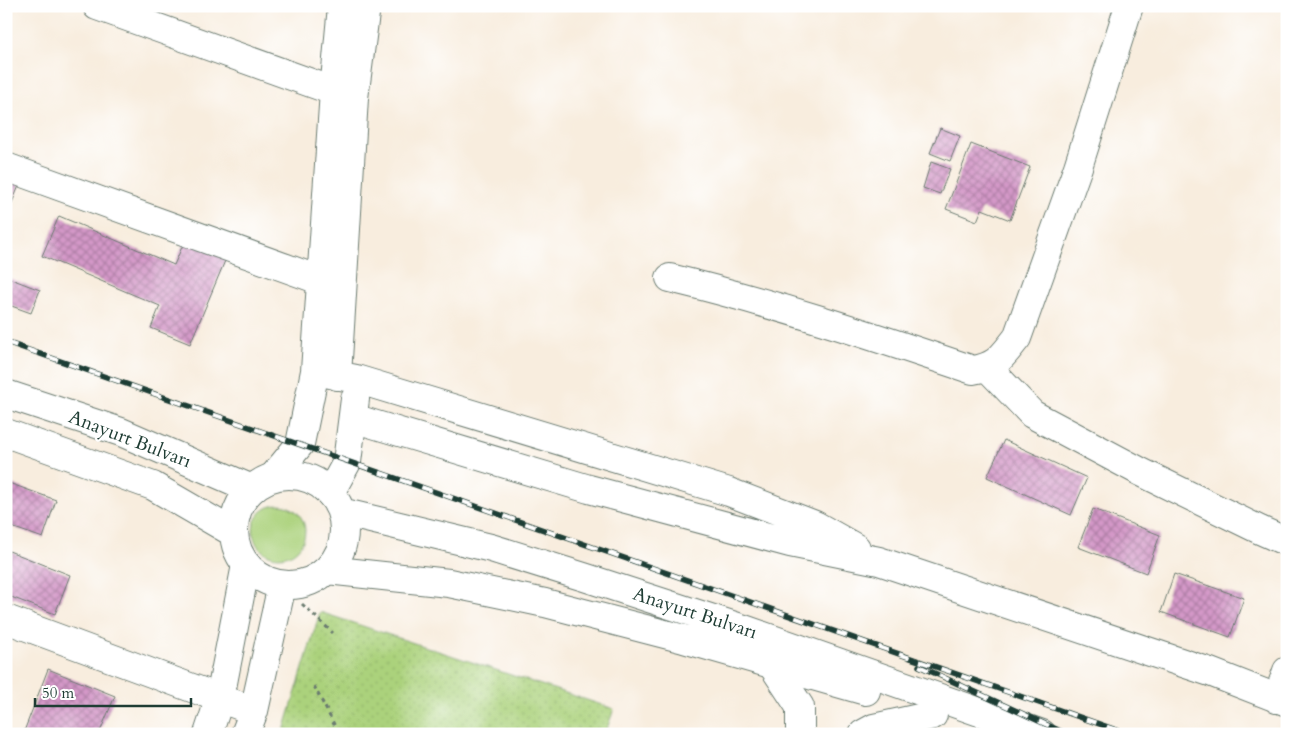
<svg xmlns="http://www.w3.org/2000/svg" width="1293" height="740" viewBox="0 0 1293 740" font-family="Cardo,serif">
	<style>
		.green { fill: #abd27c; stroke: #658858 }
		.park { fill: url(#park-dots); stroke: #658858 }
		.building { fill: url(#building-cross-hatch) }
		.lines { fill: none; stroke-linecap: round; stroke-linejoin: round }
		.minor-casing { stroke: #6b7b70; stroke-width: 30 }
		.major-casing { stroke: #6b7b70; stroke-width: 30 }
		.path { stroke: #6b7b70; stroke-width: 3; stroke-dasharray: 4 4; stroke-linecap: butt }
		.minor { stroke: #fff; stroke-width: 28 }
		.major { stroke: #fff; stroke-width: 28 }
		.rail-casing { stroke: #1f3d34; stroke-width: 5.5 }
		.rail { stroke: #fff; stroke-width: 4; stroke-dasharray: 11; stroke-linecap: butt }
		.labels { text-anchor: middle; dominant-baseline: central; stroke-width: 4.5; stroke-linejoin: round; paint-order: stroke }
		.street-label { font-size: 19px; fill: #1f3d34; stroke: #fff }
	</style>
	<defs>
		<pattern id="park-dots" width="8" height="8" patternUnits="userSpaceOnUse" patternTransform="scale(1.25)"><rect width="8" height="8" fill="#abd27c"/><path d="M2 2h.1M6 6h.1" fill="none" stroke="#93b56c" stroke-width="1.8" stroke-linecap="round"/></pattern>
		<pattern id="building-cross-hatch" width="8" height="8" patternUnits="userSpaceOnUse" patternTransform="scale(1.25)"><rect width="8" height="8" fill="#d498c8"/><path d="M0 0l8 8M0 8l8-8" fill="none" stroke="#ab7da3"/></pattern>
	</defs>
	<rect width="100%" height="100%" fill="#fff"/>
	<filter id="ink" filterUnits="userSpaceOnUse"><feTurbulence type="fractalNoise" baseFrequency=".02" numOctaves="2"/><feDisplacementMap in="SourceGraphic" scale="10" xChannelSelector="R" yChannelSelector="G"/><feConvolveMatrix kernelMatrix="1 2 1 2 8 2 1 2 1" color-interpolation-filters="sRGB"/></filter>
	<filter id="wash" filterUnits="userSpaceOnUse"><feTurbulence type="fractalNoise" baseFrequency=".0096" numOctaves="4" result="noise"/><feDisplacementMap in="SourceGraphic" scale="20" xChannelSelector="R" yChannelSelector="G"/><feGaussianBlur stdDeviation="1.12" result="paint"/><feColorMatrix in="noise" values="0 0 0 0 0 0 0 0 0 0 0 0 0 0 0 0 0 1.4 0 .05"/><feComposite in="paint" operator="in"/></filter>
	<g filter="url(#wash)">
		<rect width="100%" height="100%" fill="#f8edde"/>
		<!-- green -->
		<path class="green" d="M253 531a26 26 0 1 1 52 0a26 26 0 1 1-52 0Z"/>
		<!-- park -->
		<path class="park" d="M320,612L614,709L605,734H283Z"/>
		<g id="blocks">
			<!-- building -->
			<path class="building" d="M940,128L960,136L950,161L930,153Z
				M971,144L1030,167L1010,220L982,209L977,221L946,209Z
				M931,162L950,169L940,194L923,188Z
				M6,175L21,181L9,210H6Z
				M59,216L174,265L186,238L227,256L190,344L151,328L160,306L42,256Z
				M6,277L40,290L31,313L6,304Z
				M1004,440L1087,478L1071,515L987,477Z
				M6,482L56,500L43,538L6,525Z
				M1093,509L1160,535L1146,573L1078,547Z
				M9,551L70,575L55,614L6,595V558Z
				M1174,574L1244,598L1230,637L1161,612Z
				M48,669L115,696L99,734H23Z"/>
		</g>
	</g>
	<g filter="url(#ink)">
		<use href="#blocks" fill-opacity="0" stroke="#6b7b70" stroke-width="1"/>
		<g class="lines">
			<defs>
				<path id="minor" d="M97,6L350,97
					M6,167L336,286
					M670,278C773,303 873,336 973,370C998,366 1002,356 1017,338L1078,167L1129,6
					M988,368L1032,414L1141,472L1260,530L1287,542
					M315,371L356,379L729,492L815,525L856,548
					M337,376L354,98L366,6
					M353,418L589,489L790,543L879,561L1210,672L1287,702
					M273,477L300,444L315,371L334,91L342,6
					M330,493L347,462L355,399
					M6,619L254,711
					M771,663L800,707V734
					M1277,699L1287,671
					M208,734L220,698L246,565
					M245,734L254,711L282,585
					M863,734L874,728L933,715"/>
				<path id="major" d="M6,394L121,432L252,489
					M6,433L153,486L234,533
					M234 530a55 55 0 1 1 110 0a55 55 0 1 1-110 0Z
					M341,512L491,548L584,577L741,628L1042,734
					M327,570L449,583L545,603L684,639L866,691"/>
			</defs>
			<!-- minor casing -->
			<use href="#minor" class="minor-casing"/>
			<!-- major casing -->
			<use href="#major" class="major-casing"/>
			<!-- path -->
			<path class="path" d="M302,604L333,633
				M314,686L339,734"/>
			<!-- minor -->
			<use href="#minor" class="minor"/>
			<!-- major -->
			<use href="#major" class="major"/>
			<defs>
				<path id="rail" d="M6,342L1128,734
					M919,666L1067,734"/>
			</defs>
			<!-- rail casing -->
			<use href="#rail" class="rail-casing"/>
			<!-- rail -->
			<use href="#rail" class="rail"/>
		</g>
	</g>
	<g class="labels">
		<!-- street labels -->
		<g class="street-label">
			<text transform="translate(130 439) rotate(21)">Anayurt Bulvarı</text>
			<text transform="translate(695 613) rotate(18)">Anayurt Bulvarı</text>
		</g>
	</g>
	<!-- margin -->
	<rect width="1293" height="740" fill="none" stroke="#fff" stroke-width="25"/>
	<!-- scale -->
	<path d="M35 698v8h156v-8" fill="none" stroke="#1f3d34" stroke-width="2.5"/>
	<text x="42" y="698" font-size="15" fill="#1f3d34" stroke="#ffffff" stroke-width="4" paint-order="stroke">50 m</text>
</svg>
